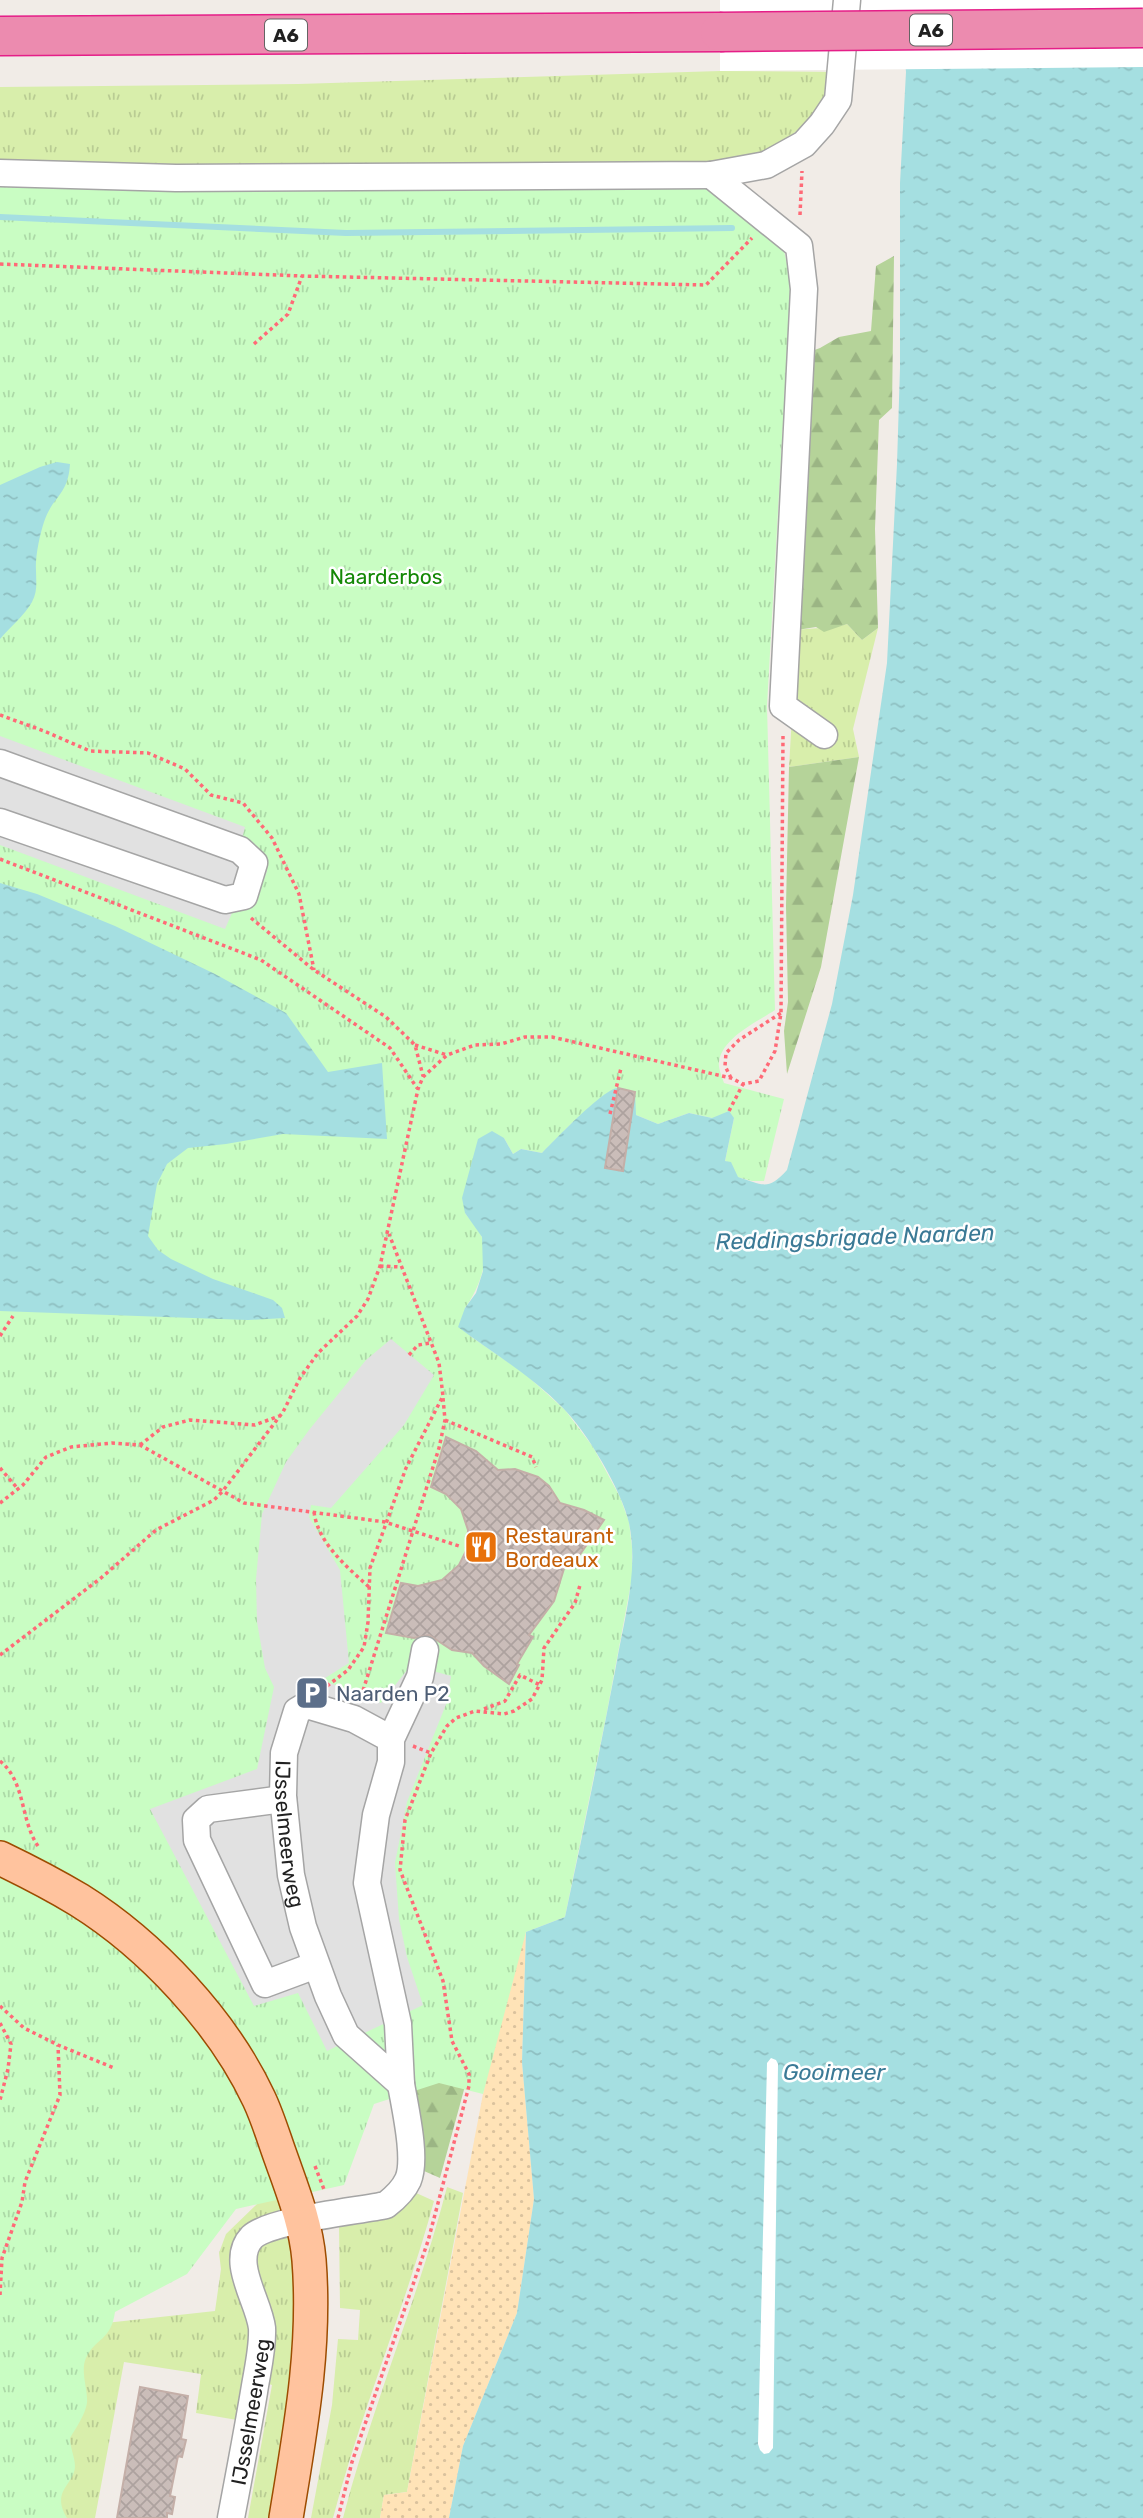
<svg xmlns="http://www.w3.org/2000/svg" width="1143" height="2518" viewBox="0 0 1143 2518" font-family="Rubik,sans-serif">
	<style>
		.grass { fill: url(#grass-tufts) }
		.forest { fill: url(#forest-firs) }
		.sand { fill: url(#sand-dots) }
		.park { fill: url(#park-tufts) }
		.parking { fill: #e1e1e1 }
		.water { fill: url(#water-ripples) }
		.pier { fill: #fff }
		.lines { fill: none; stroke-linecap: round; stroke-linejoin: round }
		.stream { stroke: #a5dfe1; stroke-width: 6 }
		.building { fill: url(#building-cross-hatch); stroke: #c4afa8; stroke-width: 2 }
		.minor-casing { stroke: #a5a5a5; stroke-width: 29 }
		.major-casing { stroke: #9d4c00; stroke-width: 36 }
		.highway-casing { stroke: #e51e88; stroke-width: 41 }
		.path { stroke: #ff6a77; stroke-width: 3.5; stroke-dasharray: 3.5 3.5; stroke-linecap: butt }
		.minor { stroke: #fff; stroke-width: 26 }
		.major { stroke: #ffc39e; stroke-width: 33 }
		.highway { stroke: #ec8baf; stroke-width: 38 }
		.highway-bridge-casing { stroke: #e51e88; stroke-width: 41; stroke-linecap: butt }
		.highway-bridge { stroke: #ec8baf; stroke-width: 38 }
		.labels { text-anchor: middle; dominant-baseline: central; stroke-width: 5; stroke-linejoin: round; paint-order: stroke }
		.shield { fill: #fff; stroke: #646464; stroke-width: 2 }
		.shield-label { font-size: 19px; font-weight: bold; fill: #212121 }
		.park-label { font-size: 21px; fill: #138805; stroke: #fff }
		.food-label { font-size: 21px; fill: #c56008; stroke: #fff; text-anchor: start }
		.service-label { font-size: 21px; fill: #4e5e75; stroke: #fff; text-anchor: start }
		.street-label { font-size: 21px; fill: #212121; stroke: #fff }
		.water-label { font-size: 23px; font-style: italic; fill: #3b7a96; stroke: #fff }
	</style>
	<defs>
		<pattern id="grass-tufts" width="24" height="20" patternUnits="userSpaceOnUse" patternTransform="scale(1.75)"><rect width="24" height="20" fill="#d8eeab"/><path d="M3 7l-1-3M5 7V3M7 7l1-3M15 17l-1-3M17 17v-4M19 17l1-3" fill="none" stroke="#b9cc93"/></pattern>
		<pattern id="forest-firs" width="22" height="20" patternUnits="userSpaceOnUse" patternTransform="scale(1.75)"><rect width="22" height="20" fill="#b5d399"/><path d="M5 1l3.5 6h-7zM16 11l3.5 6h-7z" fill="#9bb584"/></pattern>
		<pattern id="sand-dots" width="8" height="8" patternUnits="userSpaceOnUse" patternTransform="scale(1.75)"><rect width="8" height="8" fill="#ffe3b7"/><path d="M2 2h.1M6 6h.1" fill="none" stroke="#dac29d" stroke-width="1.8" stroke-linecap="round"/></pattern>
		<pattern id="park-tufts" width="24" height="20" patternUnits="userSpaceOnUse" patternTransform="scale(1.75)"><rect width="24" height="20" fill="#c9fdc3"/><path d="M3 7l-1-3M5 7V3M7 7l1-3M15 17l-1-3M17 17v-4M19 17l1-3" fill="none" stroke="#acd9a7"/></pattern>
		<pattern id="water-ripples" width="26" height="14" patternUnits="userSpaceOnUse" patternTransform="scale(1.75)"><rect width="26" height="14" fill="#a5dfe1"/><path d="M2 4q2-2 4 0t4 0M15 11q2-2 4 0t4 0" fill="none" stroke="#8ebfc1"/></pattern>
		<pattern id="building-cross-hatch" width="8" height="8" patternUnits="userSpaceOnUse" patternTransform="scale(1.75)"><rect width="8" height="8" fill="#cabdb9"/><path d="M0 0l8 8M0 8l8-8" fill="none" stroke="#ada29f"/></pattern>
	</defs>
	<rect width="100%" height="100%" fill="#f1ece7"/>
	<!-- grass -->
	<path class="grass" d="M720,71L840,72C825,102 798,138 766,151C752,157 733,159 718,162L706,188L0,184V87L298,84Z
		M847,624L862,640L878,628L853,729L859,757L789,767L797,630C814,627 831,630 847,624Z
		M179,1999L284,2211L252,2227L253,2314L243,2421L196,2413L201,2374L124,2362L95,2518H0V2054L60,2328L215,2311L221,2269L219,2253L226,2234L257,2204Z
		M447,2187L463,2193L407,2492L384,2495L380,2518H343C372,2406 418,2299 447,2187Z
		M414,2192L434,2201C405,2308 361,2411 333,2518H311L332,2405L338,2339L358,2340L360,2310L340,2308L339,2224Z
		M290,2235L300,2320L276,2518H248L272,2385L262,2382L254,2278L257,2244Z"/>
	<!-- forest -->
	<path class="forest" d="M894,256L892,408L879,420L875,529L878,628L862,640L847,624L824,632L816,627L797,630L809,352L820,348L839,337L871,331L876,266Z
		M859,757L821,967L787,1074L784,1031L788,1002L786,906L789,767Z
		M406,2031L465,2086L440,2178L424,2171L421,2129Z"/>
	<!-- sand -->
	<path class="sand" d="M526,1932L522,2062L534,2199L517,2313L463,2446L449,2518H380L384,2495L407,2492L483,2094L502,2006Z"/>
	<!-- park -->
	<path class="park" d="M0,184L706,188L755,222L784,251L791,281L767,706L775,1010C757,1022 722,1038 719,1062C718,1069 722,1076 724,1083L784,1099L764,1181H752L737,1177L731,1163L725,1161L734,1118H712L689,1113L658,1124L636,1115L609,1092L573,1122L542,1153L521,1149L513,1154L504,1138L465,1213C470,1220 478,1228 481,1235C492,1258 478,1290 465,1308L470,1336L524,1373L565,1410L593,1447L620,1497L629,1522L632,1547V1578L606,1717L565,1917L526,1932L483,2094L439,2083L374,2104L344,2185L236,2209L187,2274L115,2312C111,2341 95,2338 86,2358C80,2371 88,2389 87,2403C85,2415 76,2428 70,2438C70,2447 75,2458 75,2466C75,2484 50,2491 67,2518H0Z"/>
	<!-- parking -->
	<path class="parking" d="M0,736L245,827L242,839L263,856L267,871L259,892L249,907L232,913L225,929L0,845Z
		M391,1339L434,1375L404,1425L331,1508L311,1505L309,1517L340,1570L349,1663L322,1680L381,1703L411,1665L451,1676L447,1702L407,1802L395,1863L399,1919L407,1957L423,2005L327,2051L298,1993L254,2006L150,1809L257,1769L274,1687L265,1668L257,1622L256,1579L262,1514L286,1462L309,1430L366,1360Z"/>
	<!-- water -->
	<path class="water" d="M899,0H1143V2518H449L463,2446L517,2313L534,2199L522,2062L526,1932L565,1917C583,1833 600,1750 616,1666C624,1619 639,1571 629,1523C622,1491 587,1432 563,1408C532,1376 494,1354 458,1327L465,1308L476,1293L483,1271L482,1237L465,1213L462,1198L478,1139L492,1131L504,1138L513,1154L521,1149L542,1153C554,1141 604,1088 618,1088C623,1088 630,1091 635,1092L636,1115L658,1124L689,1113L712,1118L729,1111L734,1118L725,1161L731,1162L738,1177C763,1185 768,1191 787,1170L832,1004L853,895L887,663L897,464L900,368V183L906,72Z
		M57,462L70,464C68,496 53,495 44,522C40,534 35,557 36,570C36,581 38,591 32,602C25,615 10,627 0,639V485L40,467Z
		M0,883L37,894L115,926L215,974L286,1013L328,1072L382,1063L387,1139L283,1134L226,1144L188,1148L167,1164L157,1184L148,1236L158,1250L171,1259L213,1279L273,1300L282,1308L285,1318L248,1320L0,1311Z"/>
	<!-- pier -->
	<path class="pier" d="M720,0H1143V67L720,71Z
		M771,2058L776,2060L778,2064L773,2448L769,2453L764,2454L760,2450L758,2444L767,2063Z"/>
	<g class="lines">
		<!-- stream -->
		<path class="stream" d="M0,217L346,233L732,228"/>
	</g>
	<!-- building -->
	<path class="building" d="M618,1088L635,1092L623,1171L605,1168Z
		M446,1437L476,1451L498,1470L515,1469L538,1477L549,1486L560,1503L584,1510L604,1520L574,1563L567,1559L554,1601L529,1635L533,1637L517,1664L519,1665L509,1684L484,1666L472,1653L452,1650L429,1635L414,1638L386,1633L401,1583L418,1586L442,1580L459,1565L467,1549L468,1530L461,1509L446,1494L431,1487Z
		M140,2387L188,2396L181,2439L186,2440L182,2457L178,2456L170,2496L175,2497L172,2514L167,2513V2518H117Z"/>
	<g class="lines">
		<defs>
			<g id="minor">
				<path d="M0,173L176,178L711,175L766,165L804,144L822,124L838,100L847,0"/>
				<path d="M711,175L799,246L804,289L783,706L824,735"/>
				<path d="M0,763L240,850L254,863L244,896L225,900L0,822"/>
				<path id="s1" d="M391,1739L354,1719L307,1705L297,1711L284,1753L283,1796L291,1875L303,1927L328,1996L346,2035L401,2084L398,2024L367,1883L376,1815L391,1762V1739L420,1677L425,1650"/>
				<path d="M283,1799L208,1809L196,1820L197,1840L265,1984L316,1965"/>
				<path id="s2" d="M231,2518C239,2476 247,2434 254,2392C257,2372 263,2349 262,2328C259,2301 229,2261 252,2237C270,2220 358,2211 386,2205C395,2198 403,2191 408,2180C417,2159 405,2108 401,2084"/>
			</g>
			<path id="major" d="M0,1858C27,1871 54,1885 79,1900C151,1945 223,2022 259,2099C268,2118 274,2139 281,2158C293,2192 306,2224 309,2260C316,2348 300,2432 286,2518"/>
			<path id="highway" d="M0,36L720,32"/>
		</defs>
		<!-- minor casing -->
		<use href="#minor" class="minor-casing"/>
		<!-- major casing -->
		<use href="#major" class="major-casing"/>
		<!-- highway casing -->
		<use href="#highway" class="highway-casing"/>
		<!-- path -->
		<path class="path" d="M800,215L802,171
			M0,264L302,276L706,285L752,238
			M254,344L288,314L302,276
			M0,715L44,731L90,751L148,753L185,769L211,795L243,803L272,838L299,894L314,970
			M0,859L261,960L390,1048L417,1088
			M251,918L314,970L386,1017L415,1045L423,1076
			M415,1045L447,1055
			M731,1078L725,1066L726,1053L739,1040L781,1013
			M729,1111L743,1084
			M610,1114L621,1068
			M380,1266L401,1267
			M0,1336L13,1316
			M409,1355L418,1345L431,1343
			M445,1420L532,1457L536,1467
			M140,1445L163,1427L190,1420L255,1425L279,1416
			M0,1468L18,1489
			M0,1503L23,1485L46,1457L71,1447L112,1443L140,1445L244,1503L385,1522L459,1546
			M314,1512C318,1543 347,1567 369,1587
			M0,1655L101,1578L156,1530L214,1500L222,1492L283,1412L300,1378L318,1353L357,1316L368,1299L380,1266L418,1089L423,1077L447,1055L475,1045L501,1044L525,1037H552L731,1078L743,1084L759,1081L775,1051L781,1013L783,736
			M327,1686L348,1670L364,1647L368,1622L370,1568L406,1468L443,1396L439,1363L389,1234
			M361,1697L439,1448L445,1420L443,1398
			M484,1709L505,1701L520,1675L540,1685
			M413,1746L431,1753
			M0,1761C26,1782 20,1820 38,1846
			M0,2006L24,2028L58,2045L114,2068
			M0,2023L11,2044L8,2069L0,2100
			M315,2166L325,2192
			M0,2295L2,2258L22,2202L25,2182L60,2095L58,2045
			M338,2518L352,2462L428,2241L469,2086V2074L452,2041L443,1981L400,1870L405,1820L431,1753L447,1726L456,1718L475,1711L504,1714L514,1711L532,1699L542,1680L544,1648L575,1603L580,1585"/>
		<!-- minor -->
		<use href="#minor" class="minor"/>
		<!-- major -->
		<use href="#major" class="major"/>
		<!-- highway -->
		<use href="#highway" class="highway"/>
		<defs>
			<path id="highway-bridge" d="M720,32L1143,28"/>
		</defs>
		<!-- highway-bridge casing -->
		<use href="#highway-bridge" class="highway-bridge-casing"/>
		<!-- highway-bridge -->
		<use href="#highway-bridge" class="highway-bridge"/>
	</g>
	<!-- icons -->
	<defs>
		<symbol id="restaurant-square" viewBox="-11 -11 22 22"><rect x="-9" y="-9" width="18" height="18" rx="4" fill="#e8710a" stroke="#fff"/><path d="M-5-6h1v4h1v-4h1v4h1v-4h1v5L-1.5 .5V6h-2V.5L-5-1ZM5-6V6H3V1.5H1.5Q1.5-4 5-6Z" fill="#fff"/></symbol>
		<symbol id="parking-square" viewBox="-11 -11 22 22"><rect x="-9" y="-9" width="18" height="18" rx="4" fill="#5c6f8a" stroke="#fff"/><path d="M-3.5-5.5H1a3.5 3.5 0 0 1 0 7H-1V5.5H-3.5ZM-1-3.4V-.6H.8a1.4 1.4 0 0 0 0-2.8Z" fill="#fff"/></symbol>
	</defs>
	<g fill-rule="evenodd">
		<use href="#restaurant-square" x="462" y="1528" width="38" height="38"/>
		<use href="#parking-square" x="293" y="1674" width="38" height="38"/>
	</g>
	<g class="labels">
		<!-- shield labels -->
		<g class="shield">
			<rect x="910" y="14.5" width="42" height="31" rx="5"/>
			<rect x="265" y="19.5" width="42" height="31" rx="5"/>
		</g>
		<g class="shield-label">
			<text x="931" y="30">A6</text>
			<text x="286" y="35">A6</text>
		</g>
		<!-- park labels -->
		<g class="park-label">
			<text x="386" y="576">Naarderbos</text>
		</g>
		<!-- food labels -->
		<g class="food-label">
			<text x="505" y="1535">Restaurant<tspan x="505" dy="24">Bordeaux</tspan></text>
		</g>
		<!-- service labels -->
		<g class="service-label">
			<text x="336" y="1693">Naarden P2</text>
		</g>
		<!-- street labels -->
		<g class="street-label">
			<text stroke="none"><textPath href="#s1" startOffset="228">IJsselmeerweg</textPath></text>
			<text stroke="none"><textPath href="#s2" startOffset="108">IJsselmeerweg</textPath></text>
		</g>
		<!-- water labels -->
		<g class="water-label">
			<text transform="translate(855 1237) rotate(-2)">Reddingsbrigade Naarden</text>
			<text x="834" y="2072">Gooimeer</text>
		</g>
	</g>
</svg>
